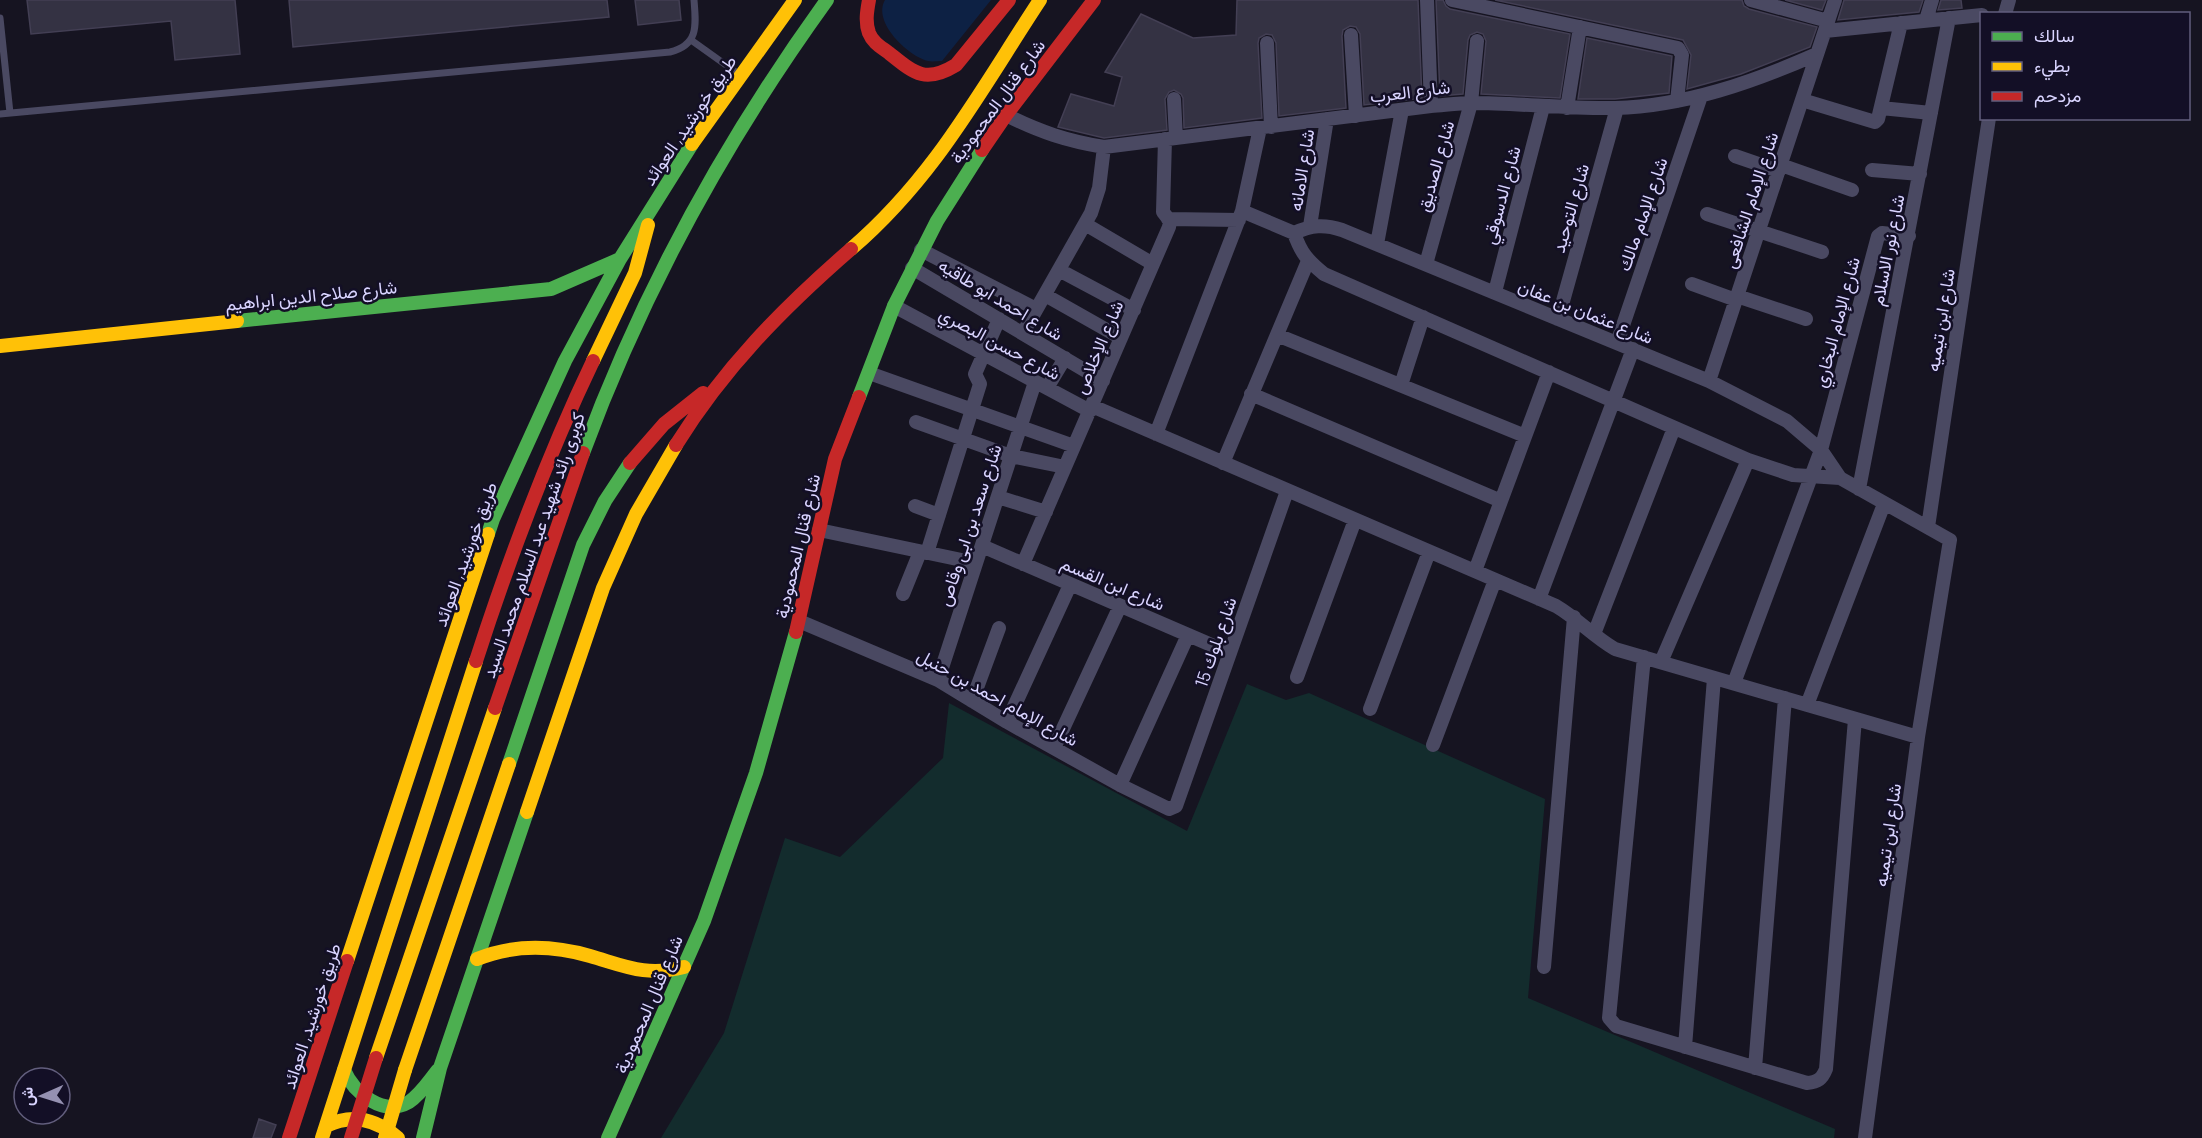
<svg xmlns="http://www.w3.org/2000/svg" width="2202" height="1138" viewBox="0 0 2202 1138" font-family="Barlow,Vazirmatn,sans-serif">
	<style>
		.green { fill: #132c2d }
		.water { fill: #0d2144 }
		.building { fill: #343243; stroke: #433f54; stroke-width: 1.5 }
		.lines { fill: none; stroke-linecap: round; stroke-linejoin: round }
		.lane { stroke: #4a4962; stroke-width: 7 }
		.street { stroke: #4a4962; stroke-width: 14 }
		.fast { stroke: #4caf50; stroke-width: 14 }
		.slow { stroke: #ffc107; stroke-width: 14 }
		.jam { stroke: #c62828; stroke-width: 14 }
		.slow-bridge { stroke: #ffc107; stroke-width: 14 }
		.jam-bridge { stroke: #c62828; stroke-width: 14 }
		.labels { text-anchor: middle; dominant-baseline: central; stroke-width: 5; stroke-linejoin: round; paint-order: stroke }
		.street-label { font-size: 18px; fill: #d9d4ff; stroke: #130f26 }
	</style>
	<rect width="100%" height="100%" fill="#161421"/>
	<!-- green -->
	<path class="green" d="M1247,684L1286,700L1309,693L1545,799L1528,998L1835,1129L1834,1138H661L724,1033L785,838L840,857L943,758L949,703L1187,831Z"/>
	<!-- water -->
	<path class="water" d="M885,0H991L942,61C938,61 932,62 928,61C908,56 872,22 885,0Z"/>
	<!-- building -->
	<path class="building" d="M27,0H235L240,54L175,60L171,21L31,34Z
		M289,0H607L609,17L293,47Z
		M635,0H679L681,20L638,25Z
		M1237,0H1418L1422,98L1364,105L1360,34L1356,27L1350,26L1343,30L1342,36L1346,108L1279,116L1276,43L1272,35L1266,34L1259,38L1258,43L1262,118L1184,128L1183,98L1181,94L1174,90L1169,92L1165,99L1167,130L1104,138L1058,127L1071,94L1114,106L1122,77L1105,72L1141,14L1193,38L1236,35Z
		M1436,0H1443L1446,6L1450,9L1570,34L1560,98L1481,94L1486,41L1483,34L1477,32L1470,35L1468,40L1463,94L1440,96Z
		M1495,0H1742L1744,6L1749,9L1817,27L1810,47L1741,74L1687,89L1691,55L1683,40Z
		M1785,0H1826L1822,10Z
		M1844,0H1923L1919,12L1838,20Z
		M1941,0H1961L1962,8L1938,10Z
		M1587,38L1672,56L1669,93L1615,99H1578Z
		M259,1119L276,1125L271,1138H253Z"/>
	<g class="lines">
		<!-- lane -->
		<path class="lane" d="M0,18L10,113
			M691,40L740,75
			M0,114L670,52C699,45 696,25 694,0"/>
		<!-- street -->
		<path class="street" d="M1427,0L1431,106
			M1452,0L1678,48L1682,55L1677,101
			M1751,0L1828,21
			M2005,14L2009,0
			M1926,20L1932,0
			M1825,31L1982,15
			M1351,35L1356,116
			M1267,43L1271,127
			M1174,99L1176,138
			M1802,100L1875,122L1878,119L1901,23
			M1567,108L1580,27
			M1881,108L1931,113
			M1006,115C1040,132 1067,141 1104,147L1431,106C1445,105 1459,103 1472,103C1520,103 1567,109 1615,108C1686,106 1753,82 1817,54
			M1735,156L1779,171
			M1781,165L1852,190
			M1872,170L1920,174
			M1242,211L1294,233C1312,225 1324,224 1342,230L1709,381L1787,421L1821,450L1840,478L1950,540L1918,737L1865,1138
			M1707,214L1822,252
			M1168,219L1239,220
			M1085,224L1153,264
			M1310,226L1327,119
			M1294,233C1301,253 1307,260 1324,274L1748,460L1793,475L1840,478
			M1377,244L1402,110
			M921,250L1036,309
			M1426,264L1471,103L1477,41
			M912,268L1103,381
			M1059,270L1134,310
			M1692,284L1736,300
			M1495,292L1543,107
			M1045,295L1121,338
			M1737,296L1806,319
			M894,306L1090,411
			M1558,319L1617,108
			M1023,333L1091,213L1099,188L1104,147
			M1277,335L1525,436
			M1617,343L1701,96
			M869,373L1074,446
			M1709,381L1835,0
			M1401,385L1423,317
			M1047,388L1065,358
			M1251,394L1501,501
			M1092,406L1556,606C1578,619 1594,637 1615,649L1918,737
			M916,422L1011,456L1065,467
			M1156,434L1242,211L1260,128
			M1223,463L1308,261
			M1859,489L1949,18
			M998,497L1046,512
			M915,506L939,515
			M1928,527L1989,118
			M819,530L976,563
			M982,546L1230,653
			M927,553L980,384L975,374L999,319
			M1023,564L1169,227L1170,221L1163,212L1165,139
			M1475,571L1549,372
			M903,594L920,552
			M1539,599L1633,349
			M799,621L938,680L1007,722L1120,785L1169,809L1176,806L1287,491
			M1594,634L1674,428
			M1644,657L1609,1018L1616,1026L1807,1083C1818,1082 1822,1079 1826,1069L1855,719
			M1661,662L1748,460
			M1297,677L1355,520
			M938,680L1035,382
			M1734,683L1821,450L1878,236L1882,233L1909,236
			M972,701L999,628
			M1807,705L1884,504
			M1370,709L1429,552
			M1007,722L1070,585
			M1433,745L1495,580
			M1054,748L1120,606
			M1120,785L1188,635
			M1544,967L1574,617
			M1685,1047L1714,678
			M1755,1068L1785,698"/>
		<!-- fast -->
		<path class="fast" d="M237,321L551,289L620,259
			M859,397L894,306L937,221L982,150
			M583,453C643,290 725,141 827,0
			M488,534L493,519L565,361L620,259L692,144
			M509,764L583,545L605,501L630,463
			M344,1070C354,1093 383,1117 409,1102C421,1094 429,1081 438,1070
			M423,1138L440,1068L527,812
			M608,1138L704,921L756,773L796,632"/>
		<!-- slow -->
		<path class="slow" d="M692,144L795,0
			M851,249C935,177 980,91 1040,0
			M0,346L237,321
			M593,361L635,273L648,225
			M527,812L603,588L636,514L676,445
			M477,959C514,944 552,945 590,956C625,966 646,977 684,967
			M347,961L488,534
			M376,1058L495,708
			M405,1070L509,764
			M326,1126C352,1113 376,1119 398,1138
			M322,1138L476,661"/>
		<!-- jam -->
		<path class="jam" d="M869,0C867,11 865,22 869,33C873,43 881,47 889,53C914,73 925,84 956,65L1009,0
			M982,150L1006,115L1094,0
			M676,445C724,368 782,309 851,249
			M630,463L664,424L703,393
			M796,632L835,459L859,397
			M476,661C509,559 547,457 593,361
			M495,708L583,453
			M289,1138L347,961"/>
		<!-- slow-bridge -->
		<path class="slow-bridge" d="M385,1138L405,1070"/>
		<!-- jam-bridge -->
		<path class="jam-bridge" d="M351,1138L376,1058"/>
	</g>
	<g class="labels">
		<!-- street labels -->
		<g class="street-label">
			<text transform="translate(1410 91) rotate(-7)">شارع العرب</text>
			<text transform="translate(997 101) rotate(-54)">شارع قنال المحمودية</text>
			<text transform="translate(689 120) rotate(-56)">طريق خورشيد, العوائد</text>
			<text transform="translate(1435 166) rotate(-74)">شارع الصديق</text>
			<text transform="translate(1301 170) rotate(-81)">شارع الامانه</text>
			<text transform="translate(1501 195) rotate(-75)">شارع الدسوقي</text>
			<text transform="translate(1750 200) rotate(-72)">شارع الإمام الشافعى</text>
			<text transform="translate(1570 208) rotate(-74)">شارع التوحيد</text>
			<text transform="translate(1642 214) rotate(-71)">شارع الإمام مالك</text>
			<text transform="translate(1887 250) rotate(-79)">شارع نور الاسلام</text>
			<text transform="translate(311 295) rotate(-6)">شارع صلاح الدين ابراهيم</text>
			<text transform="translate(1001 299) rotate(31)">شارع احمد ابو طاقيه</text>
			<text transform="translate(1586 311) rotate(22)">شارع عثمان بن عفان</text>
			<text transform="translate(1940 320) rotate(-81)">شارع ابن تيميه</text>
			<text transform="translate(1836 322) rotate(-75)">شارع الإمام البخاري</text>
			<text transform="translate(1000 343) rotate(28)">شارع حسن البصري</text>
			<text transform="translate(1098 347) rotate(-67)">شارع الإخلاص</text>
			<text transform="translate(969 525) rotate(-72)">شارع سعد بن ابى وقاص</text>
			<text transform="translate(533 545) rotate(-71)">كوبرى رائد شهيد عبد السلام محمد السيد</text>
			<text transform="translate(797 546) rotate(-77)">شارع قنال المحمودية</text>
			<text transform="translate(465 554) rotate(-70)">طريق خورشيد, العوائد</text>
			<text transform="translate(1113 583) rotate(23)">شارع ابن القسم</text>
			<text transform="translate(1215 642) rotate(-71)">شارع بلوك 15</text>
			<text transform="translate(998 697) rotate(29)">شارع الإمام احمد بن حنبل</text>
			<text transform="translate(1887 835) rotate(-82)">شارع ابن تيميه</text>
			<text transform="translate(648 1004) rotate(-67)">شارع قنال المحمودية</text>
			<text transform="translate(311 1016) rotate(-72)">طريق خورشيد, العوائد</text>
		</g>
	</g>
	<!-- legend -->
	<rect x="1980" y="12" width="210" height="108" fill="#130f26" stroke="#625e7d" stroke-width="1.5"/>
	<rect x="1992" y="32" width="30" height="9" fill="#4caf50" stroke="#625e7d" stroke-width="1.5"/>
	<text x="2034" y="42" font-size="18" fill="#d9d4ff">سالك</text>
	<rect x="1992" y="62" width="30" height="9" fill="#ffc107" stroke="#625e7d" stroke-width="1.5"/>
	<text x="2034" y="72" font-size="18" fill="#d9d4ff">بطيء</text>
	<rect x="1992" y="92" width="30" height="9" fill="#c62828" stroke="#625e7d" stroke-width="1.5"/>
	<text x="2034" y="102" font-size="18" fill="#d9d4ff">مزدحم</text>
	<!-- north arrow -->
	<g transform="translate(42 1096) rotate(267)"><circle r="28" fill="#130f26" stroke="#625e7d" stroke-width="1.5"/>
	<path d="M0-4.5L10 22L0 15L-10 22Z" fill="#9591b1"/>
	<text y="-9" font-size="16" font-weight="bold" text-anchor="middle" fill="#d9d4ff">ش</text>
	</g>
</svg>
